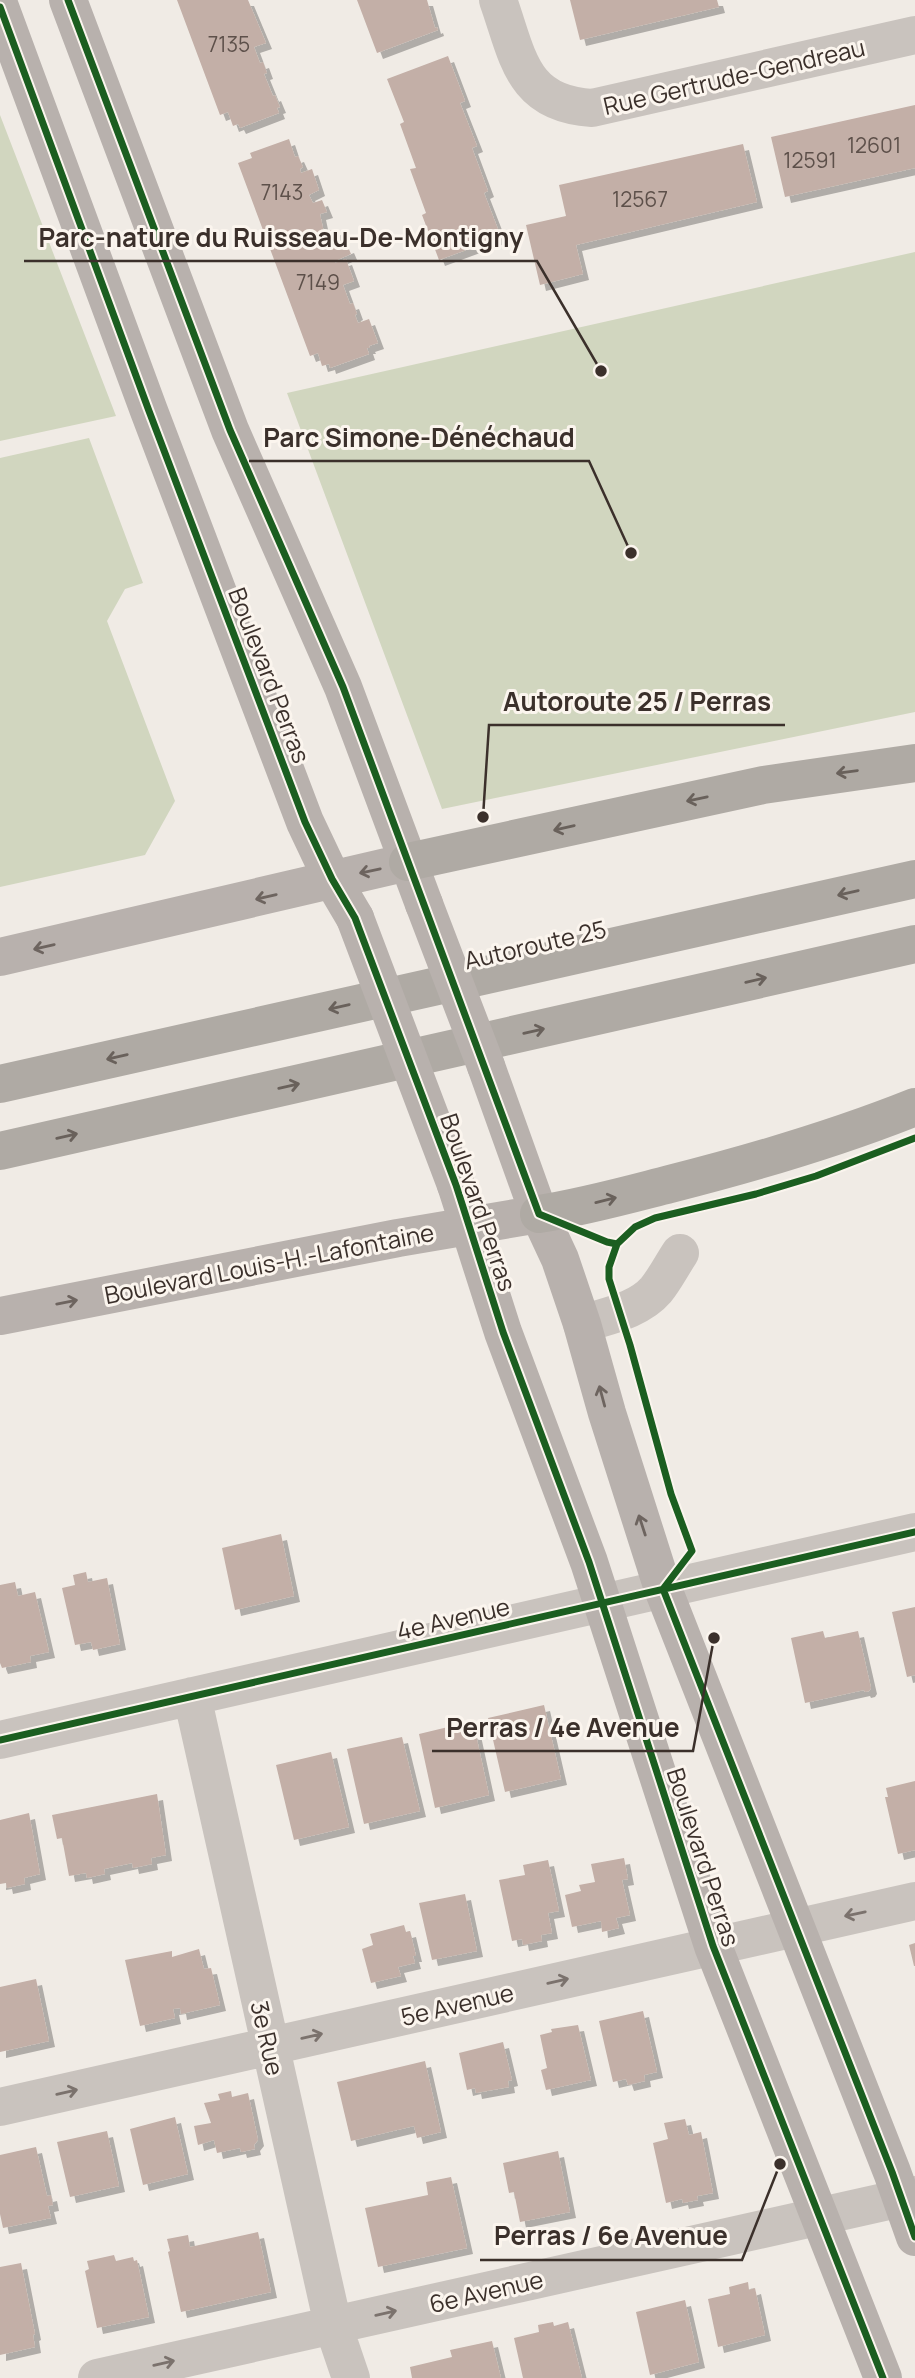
<svg xmlns="http://www.w3.org/2000/svg" width="915" height="2378" viewBox="0 0 915 2378" font-family="Manrope,sans-serif">
	<style>
		.green { fill: #d1d6bf }
		.building { fill: #c3afa7; filter: url(#shadow) }
		.lines { fill: none; stroke-linecap: round; stroke-linejoin: round }
		.minor { stroke: #c9c3be; stroke-width: 38 }
		.major { stroke: #b8b1ad; stroke-width: 38 }
		.highway { stroke: #afaaa4; stroke-width: 38 }
		.major-bridge { stroke: #b8b1ad; stroke-width: 38 }
		.cycleway-casing { stroke: #fbf5ee; stroke-width: 11 }
		.cycleway { stroke: #1b5e20; stroke-width: 7 }
		.oneway { stroke: #69615b }
		.oneway2 { stroke: #6d645f }
		.oneway3 { stroke: #7b726d }
		.labels { text-anchor: middle; dominant-baseline: central; stroke-width: 6; stroke-linejoin: round; paint-order: stroke }
		.number-label { font-size: 21px; fill: #5d504a }
		.street-label { font-size: 24px; fill: #3b302b; stroke: #fbf5ee }
		.leader { fill: none; stroke: #3b302b; stroke-width: 2.5 }
		.callout-dot { fill: #3b302b; stroke: #fbf5ee; stroke-width: 2.5 }
		.callout-label { font-size: 26px; text-anchor: middle; font-weight: bold; fill: #3b302b; stroke: #fbf5ee; stroke-width: 6; stroke-linejoin: round; paint-order: stroke }
	</style>
	<defs>
		<filter id="shadow"><feDropShadow dx="6" dy="6" stdDeviation="0" flood-color="#0004"/></filter>
	</defs>
	<rect width="100%" height="100%" fill="#f0ebe5"/>
	<!-- green -->
	<path class="green" d="M0,115L116,416L0,441Z
		M915,252V712L442,809L287,393Z
		M89,438L143,583L125,589L107,621L175,801L145,855L0,887V458Z"/>
	<!-- building -->
	<path class="building" d="M177,0H248L266,43L254,47L260,63L263,62L267,73L264,74L273,96L275,95L280,107L277,108L279,113L240,128L238,124L233,126L228,112L220,115Z
		M357,0H427L435,28L437,27L438,30L377,53Z
		M570,0H717L719,7L580,40Z
		M448,56L465,101L460,103L477,146L472,148L488,191L484,193L501,237L439,260L422,215L426,213L410,169L416,168L400,124L404,122L387,79Z
		M915,105V168L785,197L771,137Z
		M289,139L295,157L298,156L303,167L300,169L301,173L312,169L319,190L309,195L313,203L322,200L327,212L320,214L324,233L335,229L343,249L348,247L351,254L335,261V263L346,259L354,281L343,285L350,304L353,303L357,314L355,315L358,323L369,319L378,343L369,346L370,348H367L369,354L330,368L329,364L322,366L318,353L310,356L238,163L252,158L250,153Z
		M743,144L757,202L576,245L583,274L540,285L526,225L566,216L559,185Z
		M281,1534L294,1596L235,1610L222,1548Z
		M86,1572L88,1582L107,1578L120,1644L93,1650L91,1642L75,1645L62,1588L75,1585L73,1575Z
		M15,1582L18,1596L35,1592L49,1652L30,1656L31,1662L2,1668L0,1663V1585Z
		M915,1607V1675L907,1677L892,1612Z
		M823,1631L825,1638L858,1631L871,1688L869,1691L865,1692L864,1690L805,1703L791,1638Z
		M544,1705L561,1779L505,1792L488,1718Z
		M473,1721L489,1795L435,1808L419,1734Z
		M402,1737L420,1811L364,1824L347,1749Z
		M331,1752L349,1827L294,1840L276,1765Z
		M915,1781V1850L898,1854L885,1797H888L886,1788Z
		M157,1794L166,1855L151,1858L152,1864L133,1868L132,1863L104,1869L105,1874L87,1878L86,1873L69,1876L62,1838L57,1839L52,1815Z
		M29,1813L40,1874L24,1878L25,1884L7,1888L6,1883L0,1884V1820Z
		M624,1858L628,1879L622,1880L630,1915L616,1918L619,1928L602,1932L601,1921L572,1927L565,1895L581,1891L579,1885L595,1882L591,1864Z
		M548,1860L559,1911L548,1913L552,1933L541,1935L542,1941L523,1945L522,1939L512,1941L499,1880L525,1875L523,1865Z
		M465,1894L477,1951L432,1960L419,1903Z
		M404,1925L406,1932L410,1931L416,1956H413L415,1963L398,1967L401,1976L371,1983L362,1949L373,1945L370,1934Z
		M915,1943V1966H914L909,1945Z
		M199,1949L204,1969L211,1968L220,2005L181,2014L180,2008L173,2009L175,2018L140,2026L125,1960L172,1951V1957Z
		M36,1979L49,2041L0,2052V1987Z
		M643,2011L657,2072L644,2075L645,2081L628,2085L626,2079L613,2082L599,2021Z
		M578,2025L591,2080L546,2090L541,2070L547,2068L540,2035L552,2032L551,2029Z
		M503,2042L512,2080L508,2081L509,2087L476,2093L475,2088L467,2090L459,2053Z
		M425,2061L441,2132L417,2138L414,2126L351,2141L337,2082Z
		M231,2091L232,2097L248,2093L258,2140L254,2145L255,2149L241,2152L240,2148L217,2153L214,2140L198,2145L194,2126L211,2123L204,2103L220,2100L218,2094Z
		M175,2117L188,2174L143,2185L130,2129Z
		M685,2119L689,2135L701,2132L713,2193L697,2196L698,2200L683,2203L682,2199L666,2203L653,2143L668,2139L664,2123Z
		M107,2131L119,2186L70,2197L57,2142Z
		M36,2147L47,2196L51,2195L53,2205L48,2206L51,2218L3,2228L0,2214V2155Z
		M558,2151L570,2212L520,2222L514,2192L509,2193L503,2163Z
		M451,2177L467,2248L378,2267L365,2208L428,2195L426,2182Z
		M258,2232L271,2292L181,2312L168,2252L170,2251L167,2239L188,2235L190,2247Z
		M114,2255L116,2261L133,2257L134,2261L137,2260L149,2317L97,2328L85,2271L89,2269L87,2261Z
		M21,2263L35,2334L33,2335L35,2347L0,2355V2267Z
		M748,2282L749,2290L755,2288L765,2335L718,2347L708,2299L730,2294L729,2287Z
		M685,2300L699,2362L650,2375L636,2312Z
		M553,2322L554,2326L568,2322L582,2378H523L514,2338L539,2332L538,2325Z
		M492,2341L501,2378H412L410,2367L452,2357L450,2350Z"/>
	<g class="lines">
		<!-- minor -->
		<path class="minor" d="M498,0C518,56 521,104 592,108L915,35
			M582,1324C606,1316 638,1311 656,1290C665,1279 672,1265 680,1253
			M192,1696L333,2325L351,2378
			M0,1740L915,1532
			M0,2107L915,1901
			M97,2378L915,2195"/>
		<!-- major -->
		<path class="major" d="M68,0L230,430L343,687L424,904
			M0,7L149,411L305,822L332,879L355,918
			M0,957L408,862
			M486,1066L539,1214L560,1259L582,1324L607,1413L663,1589L892,2172L915,2237
			M456,1185L503,1332L589,1562L713,1946L883,2378
			M0,1316L398,1238L539,1214"/>
		<!-- highway -->
		<path class="highway" d="M408,862L763,785L915,763
			M0,1084L915,879
			M0,1151L915,944
			M539,1214C584,1207 627,1195 670,1184C753,1163 835,1139 915,1107"/>
		<!-- major-bridge -->
		<path class="major-bridge" d="M424,904L486,1066
			M355,918L456,1185"/>
		<defs>
			<path id="cycleway" d="M68,0L230,430L343,687L539,1214L607,1242L617,1244
				M0,7L149,411L305,822L332,879L355,918L456,1185L503,1332L589,1562L713,1946L883,2378
				M663,1589L892,2172L915,2237
				M663,1589L692,1551L671,1494L630,1345L609,1279V1267L617,1244L635,1227L655,1218L756,1194L816,1176L915,1138
				M0,1740L915,1532"/>
		</defs>
		<!-- cycleway casing -->
		<use href="#cycleway" class="cycleway-casing"/>
		<!-- cycleway -->
		<use href="#cycleway" class="cycleway"/>
	</g>
	<!-- one-way arrows -->
	<defs><path id="oneway-shaft" d="M-6 0H5M1.5-3L5.5 0L1.5 3" fill="none" stroke-width="1.6" stroke-linecap="round" stroke-linejoin="round" transform="scale(1.75)"/></defs>
	<g class="oneway">
		<use href="#oneway-shaft" transform="translate(847 772) rotate(172)"/>
		<use href="#oneway-shaft" transform="translate(697 799) rotate(168)"/>
		<use href="#oneway-shaft" transform="translate(564 828) rotate(167)"/>
		<use href="#oneway-shaft" transform="translate(848 893) rotate(167)"/>
		<use href="#oneway-shaft" transform="translate(756 980) rotate(-13)"/>
		<use href="#oneway-shaft" transform="translate(339 1007) rotate(167)"/>
		<use href="#oneway-shaft" transform="translate(534 1031) rotate(-13)"/>
		<use href="#oneway-shaft" transform="translate(117 1057) rotate(167)"/>
		<use href="#oneway-shaft" transform="translate(289 1086) rotate(-13)"/>
		<use href="#oneway-shaft" transform="translate(67 1136) rotate(-13)"/>
		<use href="#oneway-shaft" transform="translate(606 1200) rotate(-14)"/>
	</g>
	<g class="oneway2">
		<use href="#oneway-shaft" transform="translate(370 871) rotate(168)"/>
		<use href="#oneway-shaft" transform="translate(266 897) rotate(167)"/>
		<use href="#oneway-shaft" transform="translate(44 947) rotate(167)"/>
		<use href="#oneway-shaft" transform="translate(67 1302) rotate(-11)"/>
		<use href="#oneway-shaft" transform="translate(602 1396) rotate(-105)"/>
		<use href="#oneway-shaft" transform="translate(642 1525) rotate(-108)"/>
	</g>
	<g class="oneway3">
		<use href="#oneway-shaft" transform="translate(855 1914) rotate(168)"/>
		<use href="#oneway-shaft" transform="translate(558 1981) rotate(-13)"/>
		<use href="#oneway-shaft" transform="translate(312 2036) rotate(-13)"/>
		<use href="#oneway-shaft" transform="translate(67 2092) rotate(-13)"/>
		<use href="#oneway-shaft" transform="translate(386 2313) rotate(-13)"/>
		<use href="#oneway-shaft" transform="translate(164 2363) rotate(-13)"/>
	</g>
	<g class="labels">
		<!-- number labels -->
		<g class="number-label">
			<text x="229" y="44">7135</text>
			<text x="874" y="145">12601</text>
			<text x="810" y="160">12591</text>
			<text x="282" y="192">7143</text>
			<text x="640" y="199">12567</text>
			<text x="318" y="282">7149</text>
		</g>
		<!-- street labels -->
		<g class="street-label">
			<text transform="translate(734 76) rotate(-13)">Rue Gertrude-Gendreau</text>
			<text transform="translate(270 675) rotate(69)">Boulevard Perras</text>
			<text transform="translate(535 944) rotate(-13)">Autoroute 25</text>
			<text transform="translate(479 1202) rotate(71)">Boulevard Perras</text>
			<text transform="translate(269 1263) rotate(-11)">Boulevard Louis-H.-Lafontaine</text>
			<text transform="translate(453 1618) rotate(-13)">4e Avenue</text>
			<text transform="translate(704 1857) rotate(72)">Boulevard Perras</text>
			<text transform="translate(457 2004) rotate(-13)">5e Avenue</text>
			<text transform="translate(268 2038) rotate(77)">3e Rue</text>
			<text transform="translate(486 2291) rotate(-13)">6e Avenue</text>
		</g>
	</g>
	<!-- callouts -->
	<path class="leader" d="M601 371L537 261H24M631 553L589 461H249M483 817L489 725H785M714 1638L693 1751H432M780 2164L742 2260H480"/>
	<g class="callout-dot">
		<circle cx="601" cy="371" r="7"/>
		<circle cx="631" cy="553" r="7"/>
		<circle cx="483" cy="817" r="7"/>
		<circle cx="714" cy="1638" r="7"/>
		<circle cx="780" cy="2164" r="7"/>
	</g>
	<g class="callout-label">
		<text x="281" y="247">Parc-nature du Ruisseau-De-Montigny</text>
		<text x="419" y="447">Parc Simone-Dénéchaud</text>
		<text x="637" y="711">Autoroute 25 / Perras</text>
		<text x="563" y="1737">Perras / 4e Avenue</text>
		<text x="611" y="2245">Perras / 6e Avenue</text>
	</g>
</svg>
